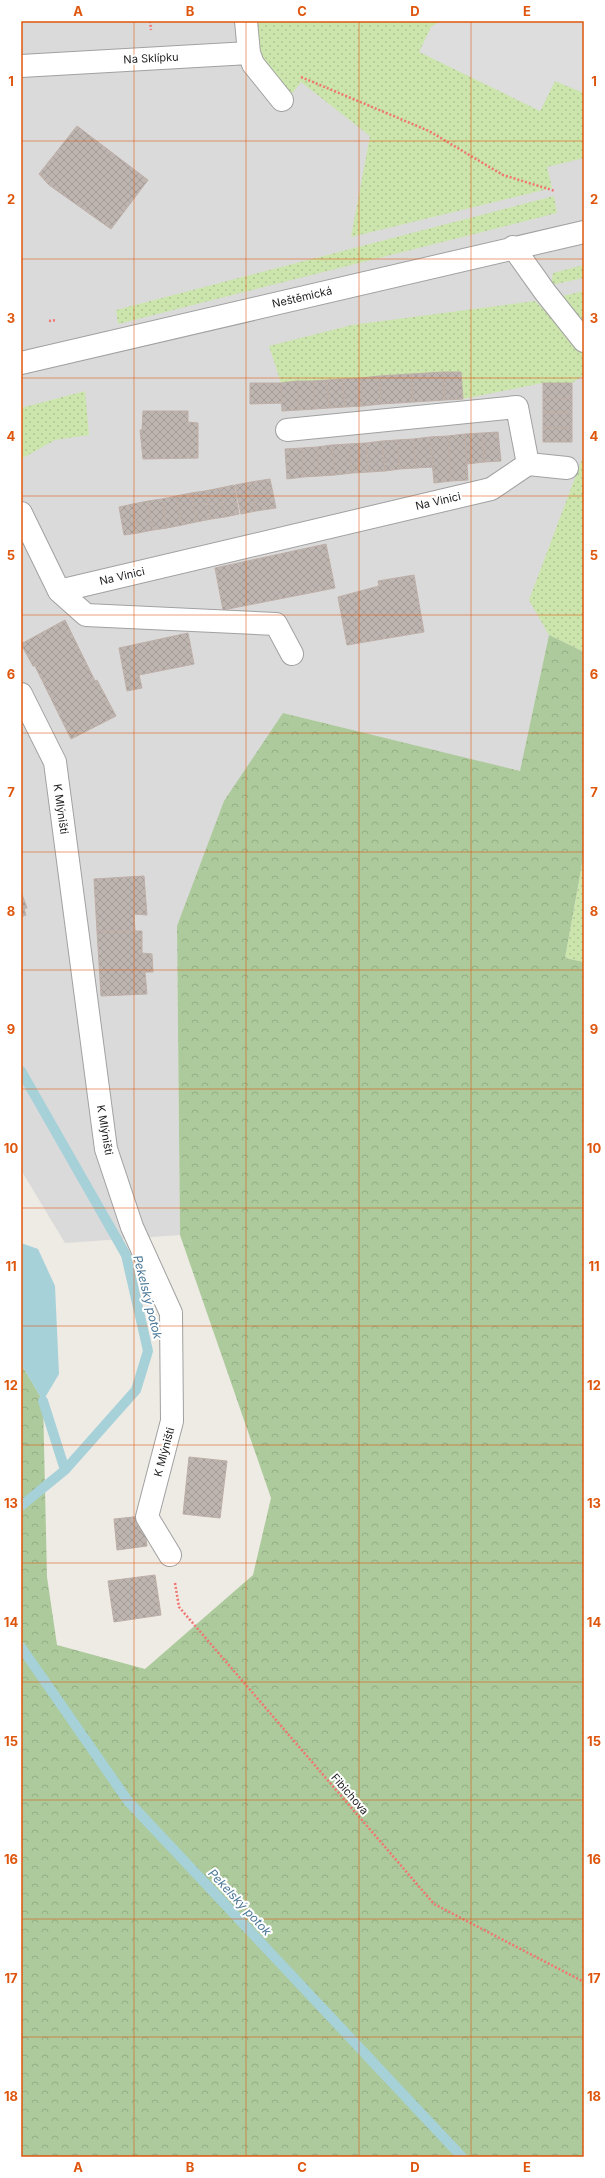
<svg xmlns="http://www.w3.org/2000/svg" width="605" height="2178" viewBox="0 0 605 2178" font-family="Inter,sans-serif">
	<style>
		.residential { fill: #dbdada }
		.grass { fill: url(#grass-dots) }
		.forest { fill: url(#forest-crowns) }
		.parking { fill: #ddd }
		.water { fill: #a6d1d9 }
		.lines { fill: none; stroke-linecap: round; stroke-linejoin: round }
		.stream { stroke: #a6d1d9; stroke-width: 10 }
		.building { fill: url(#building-cross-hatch); stroke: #beafa7 }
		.minor-casing { stroke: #a1a1a1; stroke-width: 24 }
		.path { stroke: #f17571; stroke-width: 2.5; stroke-dasharray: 2 2; stroke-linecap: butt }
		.minor { stroke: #fff; stroke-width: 22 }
		.grid { fill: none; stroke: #de560d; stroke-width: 1; stroke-opacity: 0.55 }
		.labels { text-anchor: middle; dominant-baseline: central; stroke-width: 4; stroke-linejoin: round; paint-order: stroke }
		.street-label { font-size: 11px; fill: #1d1d1d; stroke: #fff }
		.water-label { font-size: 12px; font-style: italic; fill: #4a7797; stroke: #fff }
		.neatline { fill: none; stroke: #de560d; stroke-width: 1.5 }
		.grid-label { font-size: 13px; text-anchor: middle; font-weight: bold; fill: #de560d }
	</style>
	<defs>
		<pattern id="grass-dots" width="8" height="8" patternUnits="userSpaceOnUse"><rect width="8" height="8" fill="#cce5ac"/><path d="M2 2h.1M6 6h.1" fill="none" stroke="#afc494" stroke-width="1.8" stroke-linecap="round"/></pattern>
		<pattern id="forest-crowns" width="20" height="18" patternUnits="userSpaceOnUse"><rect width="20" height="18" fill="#acca9b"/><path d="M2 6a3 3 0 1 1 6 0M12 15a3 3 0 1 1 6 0" fill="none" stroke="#94ad85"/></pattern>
		<pattern id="building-cross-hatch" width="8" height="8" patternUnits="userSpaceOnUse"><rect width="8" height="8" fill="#beb5b0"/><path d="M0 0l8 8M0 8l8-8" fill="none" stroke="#a39b97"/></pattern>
	</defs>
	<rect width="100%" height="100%" fill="#eeeae4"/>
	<!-- residential -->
	<path class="residential" d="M21,21H584V652L549,636L520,772L283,713L177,926L180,1235L65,1243L21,1170Z"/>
	<!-- grass -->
	<path class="grass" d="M256,21H441L431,27L540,111L555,81L584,93V158L547,167L552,188L351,237L370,136L301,82L291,95L260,55Z
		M554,196L557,213L118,324L116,310Z
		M584,265V278L551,285L553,273Z
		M584,291V329L554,298Z
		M535,301L584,350V375L572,383H543L463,399L461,372L281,383L269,346L352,325Z
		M85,391L89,435L55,440L21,459V408Z
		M584,454V652L549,635L529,600Z
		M584,853V962L565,958Z"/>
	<!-- forest -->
	<path class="forest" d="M549,635L584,652V853L565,958L584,962V2157H21V1364L43,1401L47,1577L57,1645L145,1669L253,1575L271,1498L180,1235L177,926L224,801L283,713L520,771Z"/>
	<!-- parking -->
	<path class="parking" d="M441,21H584V93L555,81L540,111L419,52L431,27Z"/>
	<!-- water -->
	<path class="water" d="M21,1243L38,1249L55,1286L59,1374L43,1401L21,1364Z"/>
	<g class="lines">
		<!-- stream -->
		<path class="stream" d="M21,1071L126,1255L148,1351L136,1390L65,1470L21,1506
			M43,1401L65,1470
			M21,1647L128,1801L462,2157"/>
	</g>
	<!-- building -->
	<path class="building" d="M77,126L148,180L111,229L49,185L39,174Z
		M443,372H461L463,399L445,400Z
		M443,372L445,400L413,402L411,374Z
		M411,374L413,402L381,404L379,376Z
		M379,376L381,404L363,406L361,378Z
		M361,378L363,406L345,407L342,379Z
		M342,379L345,407L329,408L327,380Z
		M327,380L329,408L315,409L313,381Z
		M297,381H313L315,409L299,410Z
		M297,381L299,410L282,411L281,383Z
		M250,383H281L282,403L250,404Z
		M543,383H572V399L543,398Z
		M543,398L572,399V413H543Z
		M143,411H188V422L198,423V458L143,459L140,430H142Z
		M543,413H572V428L543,427Z
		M543,427L572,428V442H543Z
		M498,432L501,461L484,462L482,433Z
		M482,433L484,462L467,464L465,434Z
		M465,434L468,480L451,481L448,436Z
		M448,436L451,481L434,483L430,437Z
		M430,437L433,467L416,468L413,439Z
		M413,439L416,468L400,469L397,440Z
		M397,440L400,469L385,471L382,441Z
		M382,441L385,471L369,472L366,443Z
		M366,443L369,472L352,473L349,444Z
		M349,444L352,473L335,475L332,445Z
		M332,445L335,475L319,476L317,447Z
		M317,447L319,476L303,477L302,448Z
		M302,448L303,477L287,479L285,449Z
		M270,479L276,508L256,511L251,482Z
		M251,482L256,511L241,514L235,485Z
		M234,485L239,514L225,517L220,488Z
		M220,488L225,517L211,519L205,491Z
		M205,491L211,519L196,522L191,493Z
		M191,493L196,522L182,525L176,496Z
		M176,496L182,525L167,528L162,499Z
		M162,499L167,528L153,530L148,501Z
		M148,501L153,530L138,533L133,504Z
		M133,504L138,533L124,535L119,507Z
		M326,544L335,588L223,610L215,568Z
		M414,575L424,632L347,645L338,597L379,586L378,581Z
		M65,620L95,681L97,680L116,716L71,739L35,666H33L21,644Z
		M188,633L194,664L139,675L142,688L127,691L119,648Z
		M144,876L147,915L134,914L135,931H97L94,879Z
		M21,892L27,908L24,909L26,915L21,917Z
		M97,931H142V953L152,954L153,972H145L147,994L101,996Z
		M189,1457L227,1461L220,1518L183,1514Z
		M143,1516L147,1546L117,1550L114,1519Z
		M155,1575L161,1615L114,1622L108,1581Z"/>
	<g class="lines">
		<defs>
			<path id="minor" d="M249,53L253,64L282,100
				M21,66L249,53L246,21
				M513,247L545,292L584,341
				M21,363L584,232
				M287,430L517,407L528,464
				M528,464L567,468
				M21,513L59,591L86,615L276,624L292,654
				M59,591L491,489L528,464
				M21,694L55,762L106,1149L132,1227L171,1313L172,1421L147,1517L170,1555"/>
		</defs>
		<!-- minor casing -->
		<use href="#minor" class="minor-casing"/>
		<!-- path -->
		<path class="path" d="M150,21L151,30
			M301,77L429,131L503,175L555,191
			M49,321L57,320
			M175,1583L179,1607L434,1904L584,1982"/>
		<!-- minor -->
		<use href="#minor" class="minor"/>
	</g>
	<!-- grid -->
	<path class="grid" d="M134,21V2157M246,21V2157M359,21V2157M471,21V2157M21,141H584M21,259H584M21,378H584M21,496H584M21,615H584M21,733H584M21,852H584M21,970H584M21,1089H584M21,1208H584M21,1326H584M21,1445H584M21,1563H584M21,1682H584M21,1800H584M21,1919H584M21,2037H584"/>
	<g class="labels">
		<!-- street labels -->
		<g class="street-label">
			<text transform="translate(151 58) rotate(-3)">Na Sklípku</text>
			<text transform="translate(302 297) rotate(-13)">Neštěmická</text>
			<text transform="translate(438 501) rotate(-13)">Na Vinici</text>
			<text transform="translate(122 576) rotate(-13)">Na Vinici</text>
			<text transform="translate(61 809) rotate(82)">K Mlýništi</text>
			<text transform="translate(105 1130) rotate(80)">K Mlýništi</text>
			<text transform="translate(164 1452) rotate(-75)">K Mlýništi</text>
			<text transform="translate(350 1794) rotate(49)">Fibichova</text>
		</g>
		<!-- water labels -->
		<g class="water-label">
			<text transform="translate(148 1297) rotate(76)">Pekelský potok</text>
			<text transform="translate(240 1902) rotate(47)">Pekelský potok</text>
		</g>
	</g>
	<!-- border -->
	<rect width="605" height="2178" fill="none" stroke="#ffffff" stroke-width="44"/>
	<rect x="22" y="22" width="561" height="2134" class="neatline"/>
	<g class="grid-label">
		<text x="78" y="16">A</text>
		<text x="190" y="16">B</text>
		<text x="302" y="16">C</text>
		<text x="415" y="16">D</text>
		<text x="527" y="16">E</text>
		<text x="11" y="86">1</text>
		<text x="594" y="86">1</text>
		<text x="11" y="204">2</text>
		<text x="594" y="204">2</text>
		<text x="11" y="323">3</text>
		<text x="594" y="323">3</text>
		<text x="11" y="441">4</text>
		<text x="594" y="441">4</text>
		<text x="11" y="560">5</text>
		<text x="594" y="560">5</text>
		<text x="11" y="679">6</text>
		<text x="594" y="679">6</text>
		<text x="11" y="797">7</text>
		<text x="594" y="797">7</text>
		<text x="11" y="916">8</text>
		<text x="594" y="916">8</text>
		<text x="11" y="1034">9</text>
		<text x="594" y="1034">9</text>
		<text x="11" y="1153">10</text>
		<text x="594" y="1153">10</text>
		<text x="11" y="1271">11</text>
		<text x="594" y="1271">11</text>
		<text x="11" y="1390">12</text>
		<text x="594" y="1390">12</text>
		<text x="11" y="1508">13</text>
		<text x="594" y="1508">13</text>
		<text x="11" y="1627">14</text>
		<text x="594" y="1627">14</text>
		<text x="11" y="1746">15</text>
		<text x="594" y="1746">15</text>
		<text x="11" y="1864">16</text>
		<text x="594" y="1864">16</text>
		<text x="11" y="1983">17</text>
		<text x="594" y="1983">17</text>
		<text x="11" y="2101">18</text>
		<text x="594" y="2101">18</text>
		<text x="78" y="2172">A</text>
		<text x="190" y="2172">B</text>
		<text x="302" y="2172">C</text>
		<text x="415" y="2172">D</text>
		<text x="527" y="2172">E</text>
	</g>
</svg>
